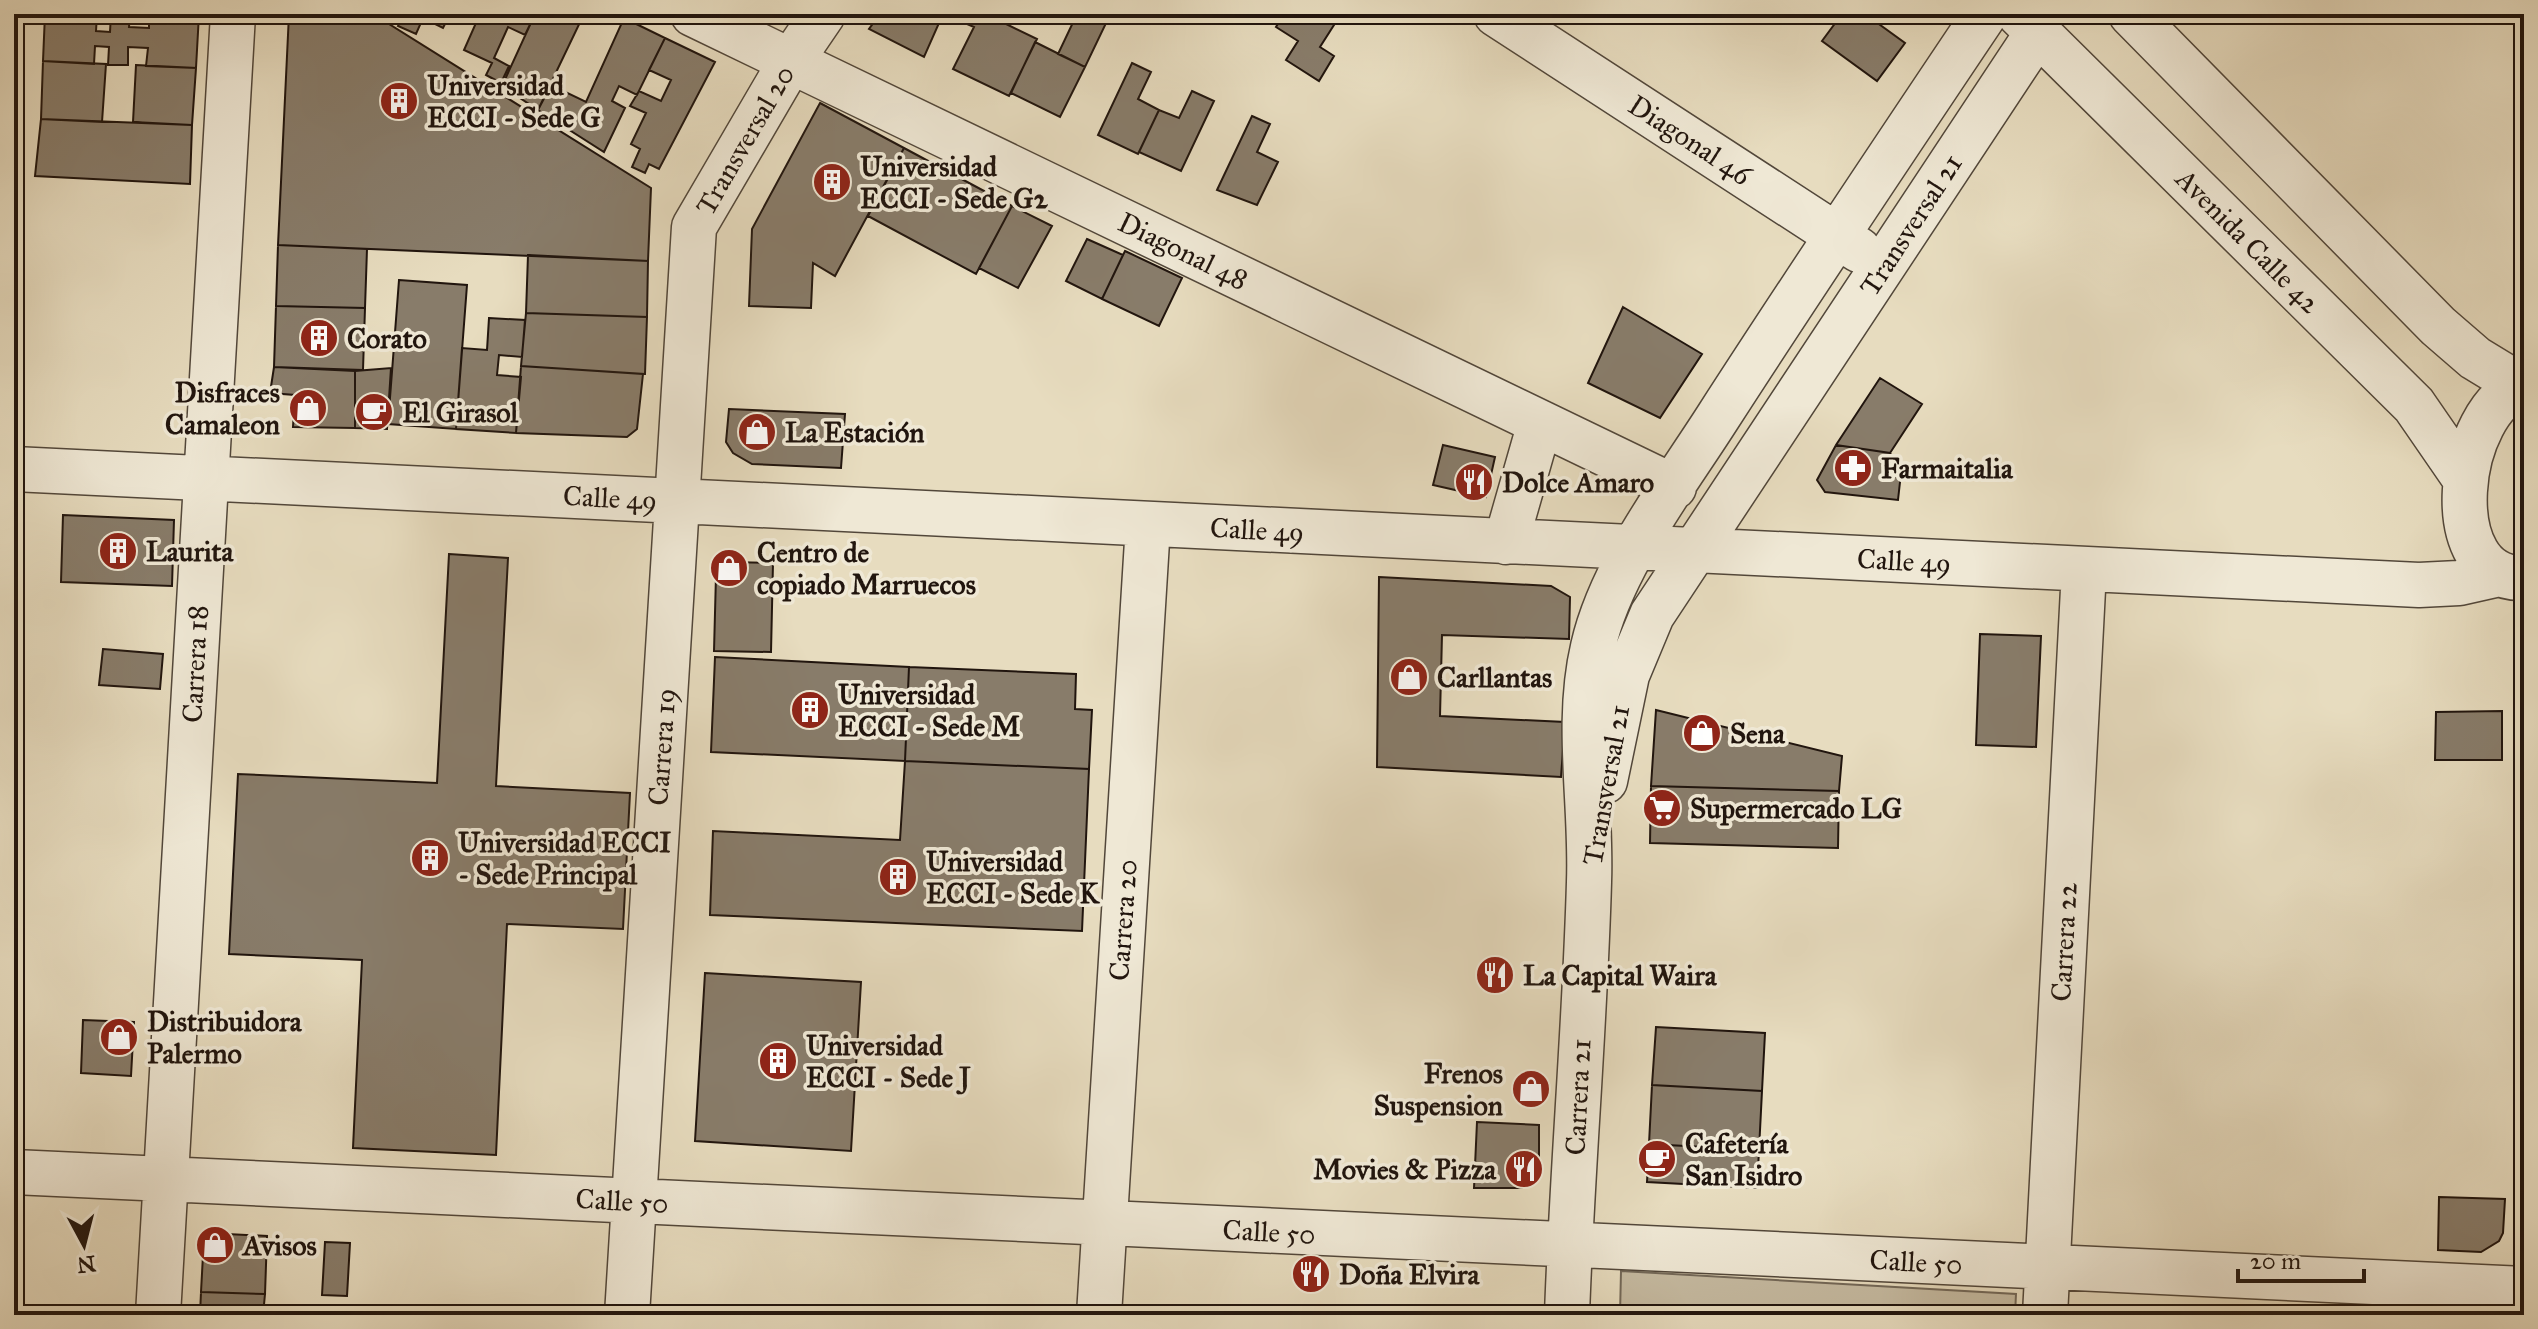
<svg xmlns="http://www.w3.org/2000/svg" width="2538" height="1329" viewBox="0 0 2538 1329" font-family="'IM FELL Great Primer',serif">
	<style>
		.green { fill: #c5baa1; stroke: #736858; stroke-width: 2 }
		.building { fill: #887c6a; stroke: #21150e; stroke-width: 2 }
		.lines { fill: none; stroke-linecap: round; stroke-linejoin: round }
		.minor-casing { stroke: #52473a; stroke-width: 47 }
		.minor { stroke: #efe8d5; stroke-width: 44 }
		.labels { text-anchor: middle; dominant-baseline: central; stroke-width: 7; stroke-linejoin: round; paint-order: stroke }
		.poi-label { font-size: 28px; font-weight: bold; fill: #21150e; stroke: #efe8d5; text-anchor: start }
		.street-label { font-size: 28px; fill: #21150e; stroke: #efe8d5 }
	</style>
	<rect width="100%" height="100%" fill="#e7dcbf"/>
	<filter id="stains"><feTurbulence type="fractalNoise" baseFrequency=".0025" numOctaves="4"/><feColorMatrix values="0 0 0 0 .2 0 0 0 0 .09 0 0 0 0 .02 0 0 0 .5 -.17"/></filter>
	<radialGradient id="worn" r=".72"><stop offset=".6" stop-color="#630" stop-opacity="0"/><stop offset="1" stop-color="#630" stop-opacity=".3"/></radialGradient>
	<!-- green -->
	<path class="green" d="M1621,1271L2016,1294L2015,1315H1620Z"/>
	<!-- building -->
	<path class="building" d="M45,14H97L96,31L110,32L111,14H130L129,27L149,28V14H199L196,68L146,66L148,48L128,47V65H108L109,47L95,46L94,64L43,61Z
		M289,14H373L651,188L648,261L278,245Z
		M404,14H450L443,28L423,18L416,34L398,26Z
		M470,14H535L525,35L508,27L504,36L494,58L509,66L501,83L486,75L492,63L464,50L476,23L468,19Z
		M535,14H584L538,110L502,86Z
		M880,14H943L924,57L869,29Z
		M963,14H1010L1006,24L1037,39L1009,96L953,69L974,27L960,21Z
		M1077,14H1098L1108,19L1085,67L1058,54Z
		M1284,14H1341L1320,47L1334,56L1319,81L1286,60L1298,41L1276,27Z
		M1842,14H1865L1905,43L1877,81L1822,41Z
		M624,18L665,38L637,95L619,86L612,101L625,108L604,152L538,110L551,85L586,102Z
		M665,38L715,62L659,169L649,164L645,173L632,167L640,149L631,144L646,113L630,106L639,91L661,101L671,80L649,70Z
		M1035,42L1085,67L1060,117L1011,93Z
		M43,61L106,64L102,122L41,119Z
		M1132,63L1151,72L1138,99L1159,110L1138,154L1098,135Z
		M136,65L196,68L192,125L133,122Z
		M1192,91L1214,101L1181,171L1139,152L1159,110L1179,118Z
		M820,103L904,148L835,276L813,263L811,308L749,306L752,229Z
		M1252,116L1270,124L1257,152L1278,162L1257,205L1217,190Z
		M41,119L192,125L190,184L35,176Z
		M904,148L1012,206L976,274L868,216Z
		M1012,206L1052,226L1018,288L979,268Z
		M1087,239L1123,255L1102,299L1066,281Z
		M278,245L367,249L365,308L276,306Z
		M1125,251L1182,278L1159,326L1102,299Z
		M528,255L648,261L647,317L526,313Z
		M399,280L467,285L456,429L388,424Z
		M276,306L365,308L363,370L274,367Z
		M1623,307L1702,354L1660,418L1588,383Z
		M526,313L647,317L645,374L521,366Z
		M489,318L525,320L522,357L499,355L497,375L521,377L516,433L456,429L462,348L487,350Z
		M521,366L643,374L637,429L627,437L516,433Z
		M274,367L355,371V428L293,427L295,395L270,393Z
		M391,368L387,429L355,428V371Z
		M1880,378L1922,404L1890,453L1836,445Z
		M729,409L845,414L841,468L752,464L733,453L726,442Z
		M1443,445L1495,457L1486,497L1433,485Z
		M1836,445L1890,453L1901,473L1898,500L1825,492L1817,480Z
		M63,515L174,520L172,586L61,582Z
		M449,554L508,558L496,786L630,793L623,929L507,924L496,1155L353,1148L362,960L229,954L238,774L437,783Z
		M727,562L773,563L771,652L714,651L716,575L720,565Z
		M1379,577L1551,586L1570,597L1569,639L1442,635L1440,716L1565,722L1561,777L1377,767Z
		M1980,634L2041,636L2036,747L1976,745Z
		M103,649L163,654L160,689L99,685Z
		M715,657L909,667L905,761L711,752Z
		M909,667L1076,674L1075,709L1092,710L1089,769L905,761Z
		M1656,710L1842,756L1839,791L1651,786Z
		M2502,711V760H2435L2436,712Z
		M905,761L1089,769L1082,931L710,915L713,831L900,840Z
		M1651,786L1839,791L1838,848L1650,843Z
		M705,973L861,982L851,1151L695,1141Z
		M83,1020L134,1022L131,1076L81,1073Z
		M1656,1027L1765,1033L1762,1091L1652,1085Z
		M1652,1085L1762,1091L1759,1150L1649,1144Z
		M1477,1122L1539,1125V1175L1523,1188H1474Z
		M1649,1144L1759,1150L1757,1188L1647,1182Z
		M2439,1197L2505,1199L2503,1233L2499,1241L2481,1252L2438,1250Z
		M227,1234L267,1236L265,1294L201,1292L203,1255L209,1243Z
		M325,1242L350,1243L347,1296L322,1295Z
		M201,1292L265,1294L263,1315H200Z"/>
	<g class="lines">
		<defs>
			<path id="minor" d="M693,14L1674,487
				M1496,14L1859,250
				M2019,14L2414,405L2465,479
				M2131,14L2438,326L2475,358L2521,386
				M14,469L2419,585L2459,583L2499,574
				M1506,542L1540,423
				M2522,578C2437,580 2454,409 2524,385
				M1605,781L1627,675L1652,615L2030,44L2041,14
				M14,1172L2524,1289
				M158,1315L233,14
				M627,1315L694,227L791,61L823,14
				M1099,1315L1148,525
				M1567,1315C1572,1170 1585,1026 1589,882C1592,804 1575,724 1593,647C1611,567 1674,486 1718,417C1805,282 1895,148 1985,14
				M2045,1315L2084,570"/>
		</defs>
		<!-- minor casing -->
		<use href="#minor" class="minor-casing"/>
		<!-- minor -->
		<use href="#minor" class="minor"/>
	</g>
	<!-- icons -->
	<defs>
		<symbol id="building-disc" viewBox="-11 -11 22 22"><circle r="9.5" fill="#8f2418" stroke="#efe8d5"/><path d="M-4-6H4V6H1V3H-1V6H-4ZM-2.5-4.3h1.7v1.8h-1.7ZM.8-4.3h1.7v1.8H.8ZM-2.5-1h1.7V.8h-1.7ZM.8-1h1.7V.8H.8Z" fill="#fff"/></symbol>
		<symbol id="shop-disc" viewBox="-11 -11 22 22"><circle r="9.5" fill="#8f2418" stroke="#efe8d5"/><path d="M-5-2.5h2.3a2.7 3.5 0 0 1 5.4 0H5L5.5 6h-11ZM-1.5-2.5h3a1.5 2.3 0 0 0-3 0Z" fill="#fff"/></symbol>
		<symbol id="cafe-disc" viewBox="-11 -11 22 22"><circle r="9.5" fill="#8f2418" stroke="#efe8d5"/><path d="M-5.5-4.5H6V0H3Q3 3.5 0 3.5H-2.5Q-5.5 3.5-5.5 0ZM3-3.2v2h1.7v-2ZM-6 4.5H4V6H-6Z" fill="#fff"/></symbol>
		<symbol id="pharmacy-disc" viewBox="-11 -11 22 22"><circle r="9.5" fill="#8f2418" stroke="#efe8d5"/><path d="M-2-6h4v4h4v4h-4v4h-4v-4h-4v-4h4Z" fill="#fff"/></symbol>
		<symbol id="restaurant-disc" viewBox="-11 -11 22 22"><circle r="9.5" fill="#8f2418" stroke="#efe8d5"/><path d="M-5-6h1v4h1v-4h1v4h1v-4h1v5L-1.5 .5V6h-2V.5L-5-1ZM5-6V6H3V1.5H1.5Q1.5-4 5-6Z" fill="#fff"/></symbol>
		<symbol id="supermarket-disc" viewBox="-11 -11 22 22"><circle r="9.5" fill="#8f2418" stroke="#efe8d5"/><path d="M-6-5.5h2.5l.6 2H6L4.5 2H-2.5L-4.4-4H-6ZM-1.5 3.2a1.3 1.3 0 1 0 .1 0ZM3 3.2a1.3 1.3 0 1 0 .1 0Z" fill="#fff"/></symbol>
	</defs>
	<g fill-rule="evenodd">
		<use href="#building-disc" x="377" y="79" width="44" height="44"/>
		<use href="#building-disc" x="810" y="160" width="44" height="44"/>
		<use href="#building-disc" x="297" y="316" width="44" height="44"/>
		<use href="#shop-disc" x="286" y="386" width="44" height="44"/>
		<use href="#cafe-disc" x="352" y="390" width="44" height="44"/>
		<use href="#shop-disc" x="735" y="410" width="44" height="44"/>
		<use href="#pharmacy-disc" x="1831" y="446" width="44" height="44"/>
		<use href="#restaurant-disc" x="1452" y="460" width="44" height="44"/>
		<use href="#building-disc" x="96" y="529" width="44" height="44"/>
		<use href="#shop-disc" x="707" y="546" width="44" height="44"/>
		<use href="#shop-disc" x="1387" y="655" width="44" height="44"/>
		<use href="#building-disc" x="788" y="688" width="44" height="44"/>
		<use href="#shop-disc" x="1680" y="711" width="44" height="44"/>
		<use href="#supermarket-disc" x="1640" y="786" width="44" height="44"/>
		<use href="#building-disc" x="408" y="836" width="44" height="44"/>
		<use href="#building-disc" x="876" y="855" width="44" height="44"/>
		<use href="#restaurant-disc" x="1473" y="953" width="44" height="44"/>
		<use href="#shop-disc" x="97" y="1015" width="44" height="44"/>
		<use href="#building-disc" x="756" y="1039" width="44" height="44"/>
		<use href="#shop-disc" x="1509" y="1067" width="44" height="44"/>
		<use href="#cafe-disc" x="1635" y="1137" width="44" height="44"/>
		<use href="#restaurant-disc" x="1502" y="1147" width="44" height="44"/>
		<use href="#shop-disc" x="193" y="1223" width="44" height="44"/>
		<use href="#restaurant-disc" x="1289" y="1252" width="44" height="44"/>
	</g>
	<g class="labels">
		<!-- poi labels -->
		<g class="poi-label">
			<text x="427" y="85">Universidad<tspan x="427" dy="32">ECCI - Sede G</tspan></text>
			<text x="860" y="166">Universidad<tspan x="860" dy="32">ECCI - Sede G2</tspan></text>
			<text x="347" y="338">Corato</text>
			<text x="280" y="392" text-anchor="end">Disfraces<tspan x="280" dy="32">Camaleon</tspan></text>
			<text x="402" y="412">El Girasol</text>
			<text x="785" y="432">La Estación</text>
			<text x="1881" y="468">Farmaitalia</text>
			<text x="1502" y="482">Dolce Amaro</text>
			<text x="146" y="551">Laurita</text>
			<text x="757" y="552">Centro de<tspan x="757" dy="32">copiado Marruecos</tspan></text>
			<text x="1437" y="677">Carllantas</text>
			<text x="838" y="694">Universidad<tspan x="838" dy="32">ECCI - Sede M</tspan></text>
			<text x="1730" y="733">Sena</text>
			<text x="1690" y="808">Supermercado LG</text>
			<text x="458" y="842">Universidad ECCI<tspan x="458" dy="32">- Sede Principal</tspan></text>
			<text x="926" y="861">Universidad<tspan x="926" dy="32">ECCI - Sede K</tspan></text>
			<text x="1523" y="975">La Capital Waira</text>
			<text x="147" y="1021">Distribuidora<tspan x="147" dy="32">Palermo</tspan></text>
			<text x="806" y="1045">Universidad<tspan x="806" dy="32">ECCI - Sede J</tspan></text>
			<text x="1503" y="1073" text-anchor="end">Frenos<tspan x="1503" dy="32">Suspension</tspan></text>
			<text x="1685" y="1143">Cafetería<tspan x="1685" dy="32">San Isidro</tspan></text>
			<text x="1496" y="1169" text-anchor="end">Movies &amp; Pizza</text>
			<text x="243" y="1245">Avisos</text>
			<text x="1339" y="1274">Doña Elvira</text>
		</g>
		<!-- street labels -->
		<g class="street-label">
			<text transform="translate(745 140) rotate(-60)">Transversal 20</text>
			<text transform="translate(1690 140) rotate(33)">Diagonal 46</text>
			<text transform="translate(1911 225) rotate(-57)">Transversal 21</text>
			<text transform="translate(2248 241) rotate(45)">Avenida Calle 42</text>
			<text transform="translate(1183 251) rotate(26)">Diagonal 48</text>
			<text transform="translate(610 498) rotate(3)">Calle 49</text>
			<text transform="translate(1257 530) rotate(3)">Calle 49</text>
			<text transform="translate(1904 561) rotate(3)">Calle 49</text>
			<text transform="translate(195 664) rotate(-87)">Carrera 18</text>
			<text transform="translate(662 747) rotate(-86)">Carrera 19</text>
			<text transform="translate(1606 785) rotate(-80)">Transversal 21</text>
			<text transform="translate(1123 920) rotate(-86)">Carrera 20</text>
			<text transform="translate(2064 942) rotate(-87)">Carrera 22</text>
			<text transform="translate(1578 1097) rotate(-87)">Carrera 21</text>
			<text transform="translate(622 1201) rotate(3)">Calle 50</text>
			<text transform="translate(1269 1232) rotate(3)">Calle 50</text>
			<text transform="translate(1916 1262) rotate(3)">Calle 50</text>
		</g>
	</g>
	<!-- margin -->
	<rect width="2538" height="1329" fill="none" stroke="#e7dcbf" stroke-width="48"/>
	<rect x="16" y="16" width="2506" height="1297" fill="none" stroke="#21150e" stroke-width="4"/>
	<rect x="24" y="24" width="2490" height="1281" fill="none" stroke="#21150e" stroke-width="2"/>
	<!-- north arrow -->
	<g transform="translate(84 1245) rotate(173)" stroke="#efe8d5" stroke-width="6" paint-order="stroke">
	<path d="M0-6L14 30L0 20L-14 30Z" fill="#21150e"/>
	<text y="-12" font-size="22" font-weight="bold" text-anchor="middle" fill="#21150e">N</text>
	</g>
	<!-- scale -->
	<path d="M2238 1269v12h126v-12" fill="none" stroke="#21150e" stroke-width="4"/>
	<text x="2250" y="1269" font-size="24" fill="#21150e" stroke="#efe8d5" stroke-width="6" paint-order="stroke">20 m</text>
	<rect width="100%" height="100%" filter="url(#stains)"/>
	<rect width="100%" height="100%" fill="url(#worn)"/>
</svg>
